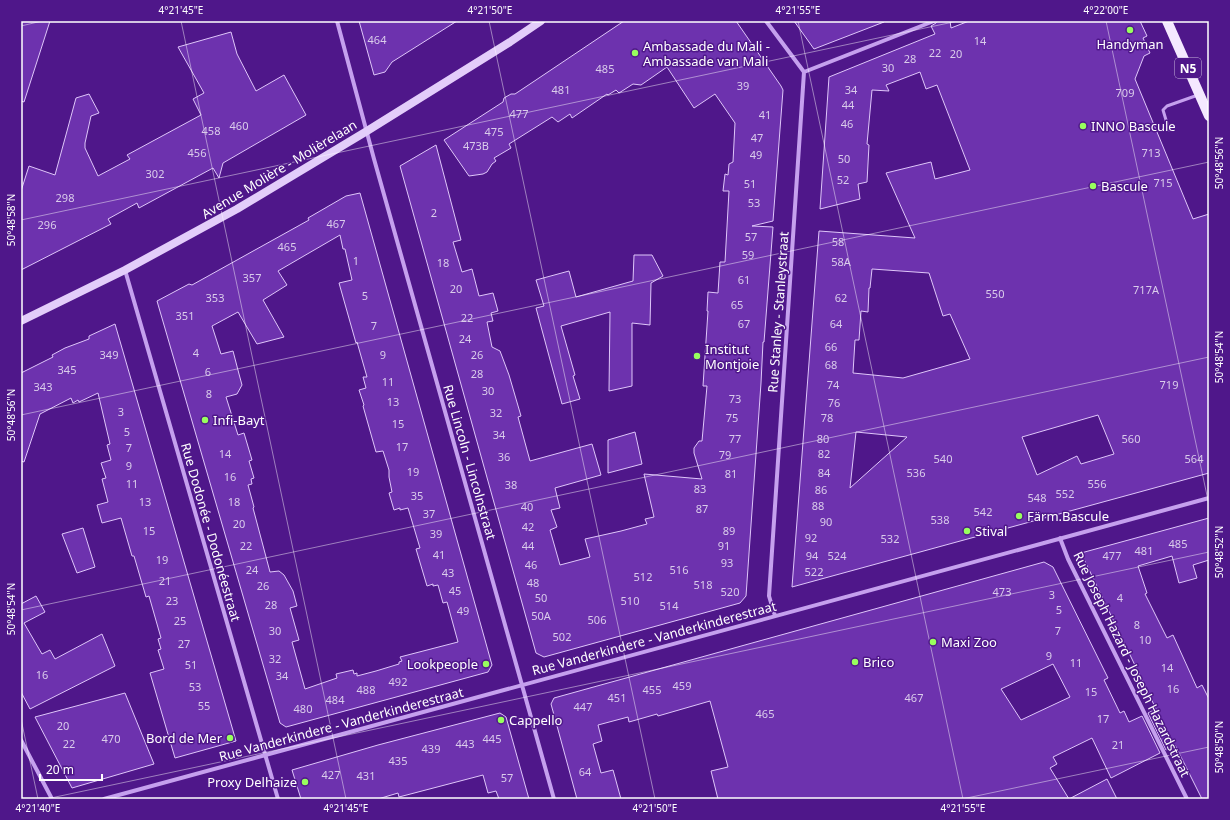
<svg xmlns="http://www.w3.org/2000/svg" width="1230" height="820" viewBox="0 0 1230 820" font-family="'Noto Sans',sans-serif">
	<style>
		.building { fill: #6d32ae; stroke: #dfc6fa; fill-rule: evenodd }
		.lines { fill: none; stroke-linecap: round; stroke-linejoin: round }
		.lane { stroke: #c5a0ee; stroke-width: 3 }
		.street { stroke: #c5a0ee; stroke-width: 4 }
		.secondary { stroke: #e3cdfa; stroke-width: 8 }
		.primary { stroke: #f4e8ff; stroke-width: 10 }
		.ticks { fill: none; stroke: #fff; stroke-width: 1; stroke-opacity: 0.45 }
		.poi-dot { fill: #98ff5e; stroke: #4f178a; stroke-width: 1.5 }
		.labels { text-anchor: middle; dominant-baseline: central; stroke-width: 3; stroke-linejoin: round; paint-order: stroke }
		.number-label { font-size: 11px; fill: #dacceb }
		.shield { fill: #4f178a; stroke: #cab9dc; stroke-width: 1 }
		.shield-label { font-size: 12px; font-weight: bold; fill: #fff }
		.poi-label { font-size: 13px; fill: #fff; stroke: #4f178a; text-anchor: start }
		.street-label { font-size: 13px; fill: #fff; stroke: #4f178a }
		.neatline { fill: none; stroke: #fff; stroke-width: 1.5 }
		.ticks-label { font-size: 10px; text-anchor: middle; fill: #fff }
	</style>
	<rect width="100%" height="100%" fill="#4f178a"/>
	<!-- building -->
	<path class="building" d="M21,21H50L24,102L21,101Z
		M359,21H457L392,62L385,72L374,75Z
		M624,21H736L781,86L783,90L773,221L752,226L773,227L764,342H763L761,383L746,596L740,603L544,657L536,653L400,166L436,145L461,240L453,242L462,272L472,269L479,296L493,293L498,311L491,313L493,321L487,322L492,347L500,351L509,375L521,416L518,417L530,461L592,444L601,475L555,488L560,508L551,510L557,527L550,530L560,565L590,557L585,539L621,531L647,524L645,519L654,517L644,474L702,479L694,453V448L699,441H702L707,386H703L708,311H707L708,292L718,293L720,262H725L729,191H723L725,174L728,175L729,164L733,162L735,123L715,94L694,108L667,67L641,85L633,84L619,93L616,90L608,95L607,94L572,118L570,114L558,122L552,117L509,144L511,148L494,158L496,161L492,164L487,172L483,174L469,176L444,140L503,102L504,98L511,94H515L536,80Z
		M794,21H884V22L814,49Z
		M937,21H950L951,28L969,21H1140L1147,36L1143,38L1150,53L1144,56L1135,79L1193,219L1209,214V473L792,587L819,231L915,238L886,173L931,162L935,179L970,170L937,85L926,89L920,72L886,85L889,91L872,90L867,144L869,145L867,182L858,184L860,199L820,209L829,77L935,34L931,26L936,23ZM872,269L929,273L943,316L950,314L970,359L903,378L853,373L855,340H859L861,311L868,312L869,288H870ZM1098,415L1114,454L1081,464L1077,456L1037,475L1022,437ZM856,432L907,437L850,488Z
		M231,32L237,54L256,91L284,75L306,115L223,163L219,178L213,168L139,208L137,203L108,219L111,224L21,270V191L29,166L55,175L76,98L89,94L99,113L91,116L85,143V148L98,176L130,159L127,155L201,115L193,99L204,93L178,47Z
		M360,193L492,665L488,672L286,727L280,723L157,301L189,284L192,285L309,220L308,218L346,196ZM340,235L343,249H345L352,280L339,283L356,343L357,342L367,377H363L366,388L359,390L364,405L363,406L376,452L383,451L389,470V477L392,492L389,493L394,510L400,508V510L408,508L420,548L416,549L427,586L433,584V586L438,585L443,603L447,602L458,642L400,657L402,661L399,662V664L376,671L357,676V673L354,674L353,670L336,674L337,678L305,689L292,642L299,640L290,608L297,606L293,591L284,575L279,571L270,572L253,508L254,507L248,485L252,484L251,479L254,478L249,461L252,460L244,433L238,435L226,397L237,394L242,385L239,374L233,351L221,354L212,326L238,312L257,344L284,337L263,300L287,285L278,271Z
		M634,255H652L663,276L651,283L650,325L632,323V386L609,391L610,312L561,326L575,375L573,376L580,399L562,404L536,308L544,306L536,280L569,271L576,297L633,281Z
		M115,324L236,741L175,758L150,673L164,669L158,650L161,649L158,639L161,638L149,596L146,597L134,556H132L121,518L102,523L97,505L108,502L102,479L106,478L101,463L111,460L107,445L110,444L98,393L79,402L78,400L73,403L71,398L40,414L24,462L21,461V373L53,357L52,355L65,348L89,339V336Z
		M635,432L642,464L608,473V440Z
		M1209,518V560L1193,565L1197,578L1179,583L1172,556L1138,566L1147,593L1145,594L1167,638L1173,635L1197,688L1202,685L1209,699V799H1202L1175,745L1166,750L1148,713L1156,709L1081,553Z
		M83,528L95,567L77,573L62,534Z
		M1044,562L1053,567L1108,678L1104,680L1120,713L1124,711L1129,722L1142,716L1160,753L1111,778L1092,738L1053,757L1057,764L1050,768L1069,799H718L711,771L728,767L710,701L658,716L657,714L629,722L628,717L598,725L602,741L593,744L601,773L613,770L621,799H577L551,704L554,698ZM1053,664L1070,697L1021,720L1001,689Z
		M36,596L45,612L24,623L42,654L50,650L55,659L102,634L115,666L30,709L21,692V604Z
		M125,693L154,764L72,788L35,717Z
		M500,713L506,717L529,799H499L496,791L488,793L483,775L399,797L398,793L378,799H301L292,770L378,745Z
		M1107,779L1117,799H1069Z"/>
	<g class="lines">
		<!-- lane -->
		<path class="lane" d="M1169,130L1163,110L1167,106L1198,95"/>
		<!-- street -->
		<path class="street" d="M337,21L374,159L554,799
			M766,21L804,72L769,596L775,616
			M804,72L934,21
			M125,270L278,799
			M1060,538L1068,559L1187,799
			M21,740L52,799
			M104,799L1209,498"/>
		<!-- secondary -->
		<path class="secondary" d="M21,321L125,270L237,209L367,131L510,42L541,21"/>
		<!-- primary -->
		<path class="primary" d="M1167,21L1209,116"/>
	</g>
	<!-- ticks -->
	<path class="ticks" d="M181,21L346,799M489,21L655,799M798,21L963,799M1106,21L1209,505M21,26L42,21M21,220L958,21M21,415L1209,162M21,610L1209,357M21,719L38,799M46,799L1209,552M962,799L1209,747"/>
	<!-- markers -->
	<g class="poi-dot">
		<circle cx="1130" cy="30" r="4"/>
		<circle cx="635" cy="53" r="4"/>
		<circle cx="1083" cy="126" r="4"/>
		<circle cx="1093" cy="186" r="4"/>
		<circle cx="697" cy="356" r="4"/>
		<circle cx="205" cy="420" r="4"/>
		<circle cx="1019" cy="516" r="4"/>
		<circle cx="967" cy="531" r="4"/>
		<circle cx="933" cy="642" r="4"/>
		<circle cx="855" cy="662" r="4"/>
		<circle cx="486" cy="664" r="4"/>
		<circle cx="501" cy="720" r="4"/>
		<circle cx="230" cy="738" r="4"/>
		<circle cx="305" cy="782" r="4"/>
	</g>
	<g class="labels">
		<!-- number labels -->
		<g class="number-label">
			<text x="377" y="39">464</text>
			<text x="980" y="40">14</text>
			<text x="935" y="52">22</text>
			<text x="956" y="53">20</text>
			<text x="910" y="58">28</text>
			<text x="888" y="67">30</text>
			<text x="605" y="68">485</text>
			<text x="743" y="85">39</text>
			<text x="561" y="89">481</text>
			<text x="851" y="89">34</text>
			<text x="1125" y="92">709</text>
			<text x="848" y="104">44</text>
			<text x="519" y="113">477</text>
			<text x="765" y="114">41</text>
			<text x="847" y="123">46</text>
			<text x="239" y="125">460</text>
			<text x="211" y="130">458</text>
			<text x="494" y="131">475</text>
			<text x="757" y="137">47</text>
			<text x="476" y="145">473B</text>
			<text x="197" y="152">456</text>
			<text x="1151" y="152">713</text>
			<text x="756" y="154">49</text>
			<text x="844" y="158">50</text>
			<text x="155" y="173">302</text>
			<text x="843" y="179">52</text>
			<text x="1163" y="182">715</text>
			<text x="750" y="183">51</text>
			<text x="65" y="197">298</text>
			<text x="754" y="202">53</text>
			<text x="434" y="212">2</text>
			<text x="336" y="223">467</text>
			<text x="47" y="224">296</text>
			<text x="751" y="236">57</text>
			<text x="838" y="241">58</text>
			<text x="287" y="246">465</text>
			<text x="748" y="254">59</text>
			<text x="356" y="260">1</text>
			<text x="841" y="261">58A</text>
			<text x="443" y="262">18</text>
			<text x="252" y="277">357</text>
			<text x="744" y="279">61</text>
			<text x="456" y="288">20</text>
			<text x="1146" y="289">717A</text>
			<text x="995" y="293">550</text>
			<text x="365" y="295">5</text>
			<text x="215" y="297">353</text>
			<text x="841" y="297">62</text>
			<text x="737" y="304">65</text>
			<text x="185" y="315">351</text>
			<text x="467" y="317">22</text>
			<text x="744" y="323">67</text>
			<text x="836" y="323">64</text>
			<text x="374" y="325">7</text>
			<text x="465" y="338">24</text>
			<text x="831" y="346">66</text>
			<text x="196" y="352">4</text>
			<text x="109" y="354">349</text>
			<text x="383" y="354">9</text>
			<text x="477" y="354">26</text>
			<text x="831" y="364">68</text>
			<text x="67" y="369">345</text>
			<text x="208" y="371">6</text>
			<text x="477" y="373">28</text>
			<text x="388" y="381">11</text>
			<text x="833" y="384">74</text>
			<text x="1169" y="384">719</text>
			<text x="43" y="386">343</text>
			<text x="488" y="390">30</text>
			<text x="209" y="393">8</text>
			<text x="735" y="398">73</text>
			<text x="393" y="401">13</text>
			<text x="834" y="402">76</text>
			<text x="121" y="411">3</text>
			<text x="496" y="412">32</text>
			<text x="732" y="417">75</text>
			<text x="827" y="417">78</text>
			<text x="398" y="423">15</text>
			<text x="127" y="431">5</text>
			<text x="499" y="434">34</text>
			<text x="735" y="438">77</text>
			<text x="823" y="438">80</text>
			<text x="1131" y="438">560</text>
			<text x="402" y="446">17</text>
			<text x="129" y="447">7</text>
			<text x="225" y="453">14</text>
			<text x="824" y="453">82</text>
			<text x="725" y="454">79</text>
			<text x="504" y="456">36</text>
			<text x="943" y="458">540</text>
			<text x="1194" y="458">564</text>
			<text x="129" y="465">9</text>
			<text x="413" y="471">19</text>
			<text x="824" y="472">84</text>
			<text x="916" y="472">536</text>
			<text x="731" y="473">81</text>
			<text x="230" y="476">16</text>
			<text x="132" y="483">11</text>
			<text x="1097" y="483">556</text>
			<text x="511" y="484">38</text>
			<text x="700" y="488">83</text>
			<text x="821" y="489">86</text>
			<text x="1065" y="493">552</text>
			<text x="417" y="495">35</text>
			<text x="1037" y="497">548</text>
			<text x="145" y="501">13</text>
			<text x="234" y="501">18</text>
			<text x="818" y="505">88</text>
			<text x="527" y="506">40</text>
			<text x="702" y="508">87</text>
			<text x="983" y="511">542</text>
			<text x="429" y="513">37</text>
			<text x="940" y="519">538</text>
			<text x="826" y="521">90</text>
			<text x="239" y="523">20</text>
			<text x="528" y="526">42</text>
			<text x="149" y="530">15</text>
			<text x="729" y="530">89</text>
			<text x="436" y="533">39</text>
			<text x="811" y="537">92</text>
			<text x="890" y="538">532</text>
			<text x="1178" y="543">485</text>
			<text x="246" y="545">22</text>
			<text x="528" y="545">44</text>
			<text x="724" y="545">91</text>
			<text x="1144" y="550">481</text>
			<text x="439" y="554">41</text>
			<text x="812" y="555">94</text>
			<text x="837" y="555">524</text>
			<text x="1112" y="555">477</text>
			<text x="162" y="559">19</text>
			<text x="727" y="562">93</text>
			<text x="531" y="564">46</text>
			<text x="252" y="569">24</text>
			<text x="679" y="569">516</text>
			<text x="814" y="571">522</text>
			<text x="448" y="572">43</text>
			<text x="643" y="576">512</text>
			<text x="165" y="580">21</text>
			<text x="533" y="582">48</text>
			<text x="703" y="584">518</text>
			<text x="263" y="585">26</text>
			<text x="455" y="590">45</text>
			<text x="730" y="591">520</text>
			<text x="1002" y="591">473</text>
			<text x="1052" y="594">3</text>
			<text x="541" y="597">50</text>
			<text x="1120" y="597">4</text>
			<text x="172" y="600">23</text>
			<text x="630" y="600">510</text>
			<text x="271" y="604">28</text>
			<text x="669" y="605">514</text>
			<text x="1059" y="609">5</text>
			<text x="463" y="610">49</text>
			<text x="541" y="615">50A</text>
			<text x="597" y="619">506</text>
			<text x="180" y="620">25</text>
			<text x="1137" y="624">8</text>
			<text x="275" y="630">30</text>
			<text x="1058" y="630">7</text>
			<text x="562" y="636">502</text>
			<text x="1145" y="639">10</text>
			<text x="184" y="643">27</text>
			<text x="1049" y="655">9</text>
			<text x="275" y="658">32</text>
			<text x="1076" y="662">11</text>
			<text x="191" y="664">51</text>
			<text x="1167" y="667">14</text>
			<text x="42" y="674">16</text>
			<text x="282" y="675">34</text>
			<text x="398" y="681">492</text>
			<text x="682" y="685">459</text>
			<text x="195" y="686">53</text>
			<text x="1173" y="688">16</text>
			<text x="366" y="689">488</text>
			<text x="652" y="689">455</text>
			<text x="1091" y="691">15</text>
			<text x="617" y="697">451</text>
			<text x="914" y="697">467</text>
			<text x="335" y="699">484</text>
			<text x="204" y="705">55</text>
			<text x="583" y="706">447</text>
			<text x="303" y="708">480</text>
			<text x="765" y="713">465</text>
			<text x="1103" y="718">17</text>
			<text x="63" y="725">20</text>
			<text x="111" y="738">470</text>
			<text x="492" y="738">445</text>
			<text x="69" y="743">22</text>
			<text x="465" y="743">443</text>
			<text x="1118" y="744">21</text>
			<text x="431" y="748">439</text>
			<text x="398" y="760">435</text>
			<text x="585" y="771">64</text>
			<text x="331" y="774">427</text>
			<text x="366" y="775">431</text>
			<text x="507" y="777">57</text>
		</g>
		<!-- shield labels -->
		<rect class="shield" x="1175" y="58" width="26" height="20" rx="3"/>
		<g class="shield-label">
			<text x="1188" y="68">N5</text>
		</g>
		<!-- poi labels -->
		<g class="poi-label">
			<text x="1130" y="44" text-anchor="middle">Handyman</text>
			<text x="643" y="46">Ambassade du Mali -<tspan x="643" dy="15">Ambassade van Mali</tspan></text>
			<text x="1091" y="126">INNO Bascule</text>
			<text x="1101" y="186">Bascule</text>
			<text x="705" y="349">Institut<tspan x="705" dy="15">Montjoie</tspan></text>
			<text x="213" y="420">Infi-Bayt</text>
			<text x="1027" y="516">Färm.Bascule</text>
			<text x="975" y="531">Stival</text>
			<text x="941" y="642">Maxi Zoo</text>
			<text x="863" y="662">Brico</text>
			<text x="478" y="664" text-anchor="end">Lookpeople</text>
			<text x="509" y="720">Cappello</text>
			<text x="222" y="738" text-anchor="end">Bord de Mer</text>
			<text x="297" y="782" text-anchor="end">Proxy Delhaize</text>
		</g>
		<!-- street labels -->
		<g class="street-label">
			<text transform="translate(279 169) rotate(-31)">Avenue Molière - Molièrelaan</text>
			<text transform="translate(778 312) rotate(-86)">Rue Stanley - Stanleystraat</text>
			<text transform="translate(470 462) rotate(74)">Rue Lincoln - Lincolnstraat</text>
			<text transform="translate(211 532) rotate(74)">Rue Dodonée - Dodonéestraat</text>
			<text transform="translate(654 638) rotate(-15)">Rue Vanderkindere - Vanderkinderestraat</text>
			<text transform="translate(1132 664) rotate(64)">Rue Joseph Hazard - Joseph Hazardstraat</text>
			<text transform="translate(341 724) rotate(-15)">Rue Vanderkindere - Vanderkinderestraat</text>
		</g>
	</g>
	<!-- border -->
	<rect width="1230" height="820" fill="none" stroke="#4f178a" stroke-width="44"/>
	<!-- scale -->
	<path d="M40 774v6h62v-6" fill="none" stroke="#ffffff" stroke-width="2"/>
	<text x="46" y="774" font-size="12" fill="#ffffff" stroke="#4f178a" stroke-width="3" paint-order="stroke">20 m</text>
	<rect x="22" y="22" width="1186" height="776" class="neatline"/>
	<g class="ticks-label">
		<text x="181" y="14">4°21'45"E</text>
		<text x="490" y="14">4°21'50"E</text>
		<text x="798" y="14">4°21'55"E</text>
		<text x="1106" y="14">4°22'00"E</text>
		<text transform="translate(1219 163) rotate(-90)" y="4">50°48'56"N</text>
		<text transform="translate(11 220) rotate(-90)" y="4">50°48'58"N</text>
		<text transform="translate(1219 357) rotate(-90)" y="4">50°48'54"N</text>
		<text transform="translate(11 415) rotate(-90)" y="4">50°48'56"N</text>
		<text transform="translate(1219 552) rotate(-90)" y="4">50°48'52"N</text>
		<text transform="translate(11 609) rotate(-90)" y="4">50°48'54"N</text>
		<text transform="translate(1219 747) rotate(-90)" y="4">50°48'50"N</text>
		<text x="38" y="812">4°21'40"E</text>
		<text x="346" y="812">4°21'45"E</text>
		<text x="655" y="812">4°21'50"E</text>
		<text x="963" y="812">4°21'55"E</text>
	</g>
</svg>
